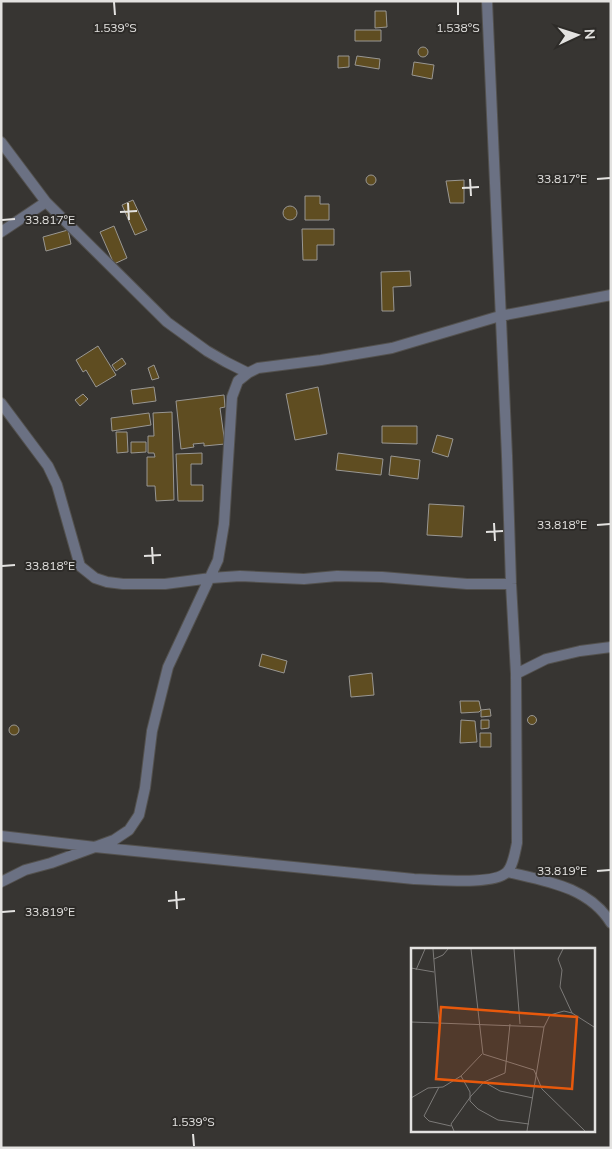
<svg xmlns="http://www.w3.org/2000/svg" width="612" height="1149" viewBox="0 0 612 1149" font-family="Mulish,sans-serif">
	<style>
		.building { fill: #5f4d21; stroke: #999793 }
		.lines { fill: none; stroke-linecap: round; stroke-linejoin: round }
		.street-casing { stroke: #53514e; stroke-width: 12 }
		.street { stroke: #6b7183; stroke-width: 10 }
		.ticks { fill: none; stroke: #e3e2e0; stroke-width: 2 }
		.inset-road { fill: none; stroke: #7c7a78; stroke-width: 1 }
		.view { fill: #e8590c; fill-opacity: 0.15; stroke: #e8590c; stroke-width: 2.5 }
		.inset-edge { fill: none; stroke: #e3e2e0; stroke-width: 2.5 }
		.ticks-label { font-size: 12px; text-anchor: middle; fill: #e3e2e0; stroke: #2d2b28; stroke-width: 4; stroke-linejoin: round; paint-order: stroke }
	</style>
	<rect width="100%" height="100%" fill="#373532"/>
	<!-- building -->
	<path class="building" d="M375,11H386L387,27L375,28Z
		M355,30H381V41H355Z
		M418 52a5 5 0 1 1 10 0a5 5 0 1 1-10 0Z
		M338,56H349V67L338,68Z
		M357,56L380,59L379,69L355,65Z
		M414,62L434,65L432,79L412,75Z
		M366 180a5 5 0 1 1 10 0a5 5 0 1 1-10 0Z
		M464,180V203H450L446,181Z
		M305,196H320V204H329V220H305Z
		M133,200L147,230L135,235L122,205Z
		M283 213a7 7 0 1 1 14 0a7 7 0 1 1-14 0Z
		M114,226L127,258L114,264L100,232Z
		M302,229H334V245H317V260H303Z
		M68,230L71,244L46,251L43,237Z
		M410,271L411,286L393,287L394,311H382L381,272Z
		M98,346L116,375L96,387L86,370L83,372L76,360Z
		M122,358L126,364L116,371L112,365Z
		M154,365L159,378L152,380L148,368Z
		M154,387L156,401L133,404L131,390Z
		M318,387L327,434L295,440L286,394Z
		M83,394L88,399L80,406L75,400Z
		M224,395L225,407L220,408L225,444L204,446V443L193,444L194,447L181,449L176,401Z
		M172,412L174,500L156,501L155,486H147V457H155L154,453H148V436H154L153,413Z
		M149,413L151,425L112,431L111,418Z
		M382,426H417V444L382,443Z
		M116,432H127L128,452L117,453Z
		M437,435L453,439L448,457L432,452Z
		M131,442H146V452L131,453Z
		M202,453V464H191V485H203V501H178L176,454Z
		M338,453L383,459L381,475L336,470Z
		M391,456L420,460L418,479L389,475Z
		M429,504L464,506L462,537L427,535Z
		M262,654L287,661L284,673L259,666Z
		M372,673L374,695L351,697L349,676Z
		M460,701H479L481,710L479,712L461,713Z
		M490,709L491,716L481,717V710Z
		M527.5 720a4.5 4.5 0 1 1 9 0a4.5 4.5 0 1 1-9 0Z
		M461,720L475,721L477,742L460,743Z
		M481,720H489V728L481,729Z
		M9 730a5 5 0 1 1 10 0a5 5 0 1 1-10 0Z
		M480,733H491V747H480Z"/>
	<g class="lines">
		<defs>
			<path id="street" d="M1,142L46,202L167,322L207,351L226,362L248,373
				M1,232L46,202
				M1,403L48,466L57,485L80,566L95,578L107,582L123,584H165L211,578L240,576L304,579L337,576L382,577L467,584H511
				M516,674L546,659L580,651L611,647
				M1,836L95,847L414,879C433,879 494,886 507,872C513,866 515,852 517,843L516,674L511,584L507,456L487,1
				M508,872C546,881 589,887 611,923
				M1,882L25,870L51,863L114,840L129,830L139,815L145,788L152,731L168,667L218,560L224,524L232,397L238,381L248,373L258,368L321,360L392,348L500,316L611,295"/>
		</defs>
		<!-- street casing -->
		<use href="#street" class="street-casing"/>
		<!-- street -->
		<use href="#street" class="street"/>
	</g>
	<!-- ticks -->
	<path class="ticks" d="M114,2L115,15M458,2V15M470,179L471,196M597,179L610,178M462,188L479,187M128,203L129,220M120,212L137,211M2,220L15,219M494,523L495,541M597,525L610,524M486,532L503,531M152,547L153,564M144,556L161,555M2,566L15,565M597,871L610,870M176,891L177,909M168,901L185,899M2,912L15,911M193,1134L194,1146"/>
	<!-- overview -->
	<g transform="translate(411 948)">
		<rect width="184" height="184" fill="#373532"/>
		<path class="inset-road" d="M22,1L28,74M60,1L72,106L123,122L131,141L174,183M103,1L109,76M152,1L147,11L151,22L149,39L161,65M23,11L32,7L37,1M0,20L23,24M5,22L14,1M0,74L133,79L116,183M133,79L139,67L153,63L161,65L183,79M50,128L59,144V153L67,161L87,172L118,176M73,134L89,143L122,150M28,139L13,168L18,173L40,178M0,150L17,140L32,139L50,128L71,106M43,183L40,176L60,148L73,134L94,125L99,76"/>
		<path class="view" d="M30,59L166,69L161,141L25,131Z"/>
		<rect width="184" height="184" class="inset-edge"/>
	</g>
	<g class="ticks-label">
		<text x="115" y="32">1.539°S</text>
		<text x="458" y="32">1.538°S</text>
		<text x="562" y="183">33.817°E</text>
		<text x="50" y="224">33.817°E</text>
		<text x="562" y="529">33.818°E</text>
		<text x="50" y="570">33.818°E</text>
		<text x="562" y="875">33.819°E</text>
		<text x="50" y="916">33.819°E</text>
		<text x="193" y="1126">1.539°S</text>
	</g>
	<!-- border -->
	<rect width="612" height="1149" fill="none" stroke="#e3e2e0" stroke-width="5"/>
	<!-- north arrow -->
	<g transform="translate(577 35) rotate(86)" stroke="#2d2b28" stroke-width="4" paint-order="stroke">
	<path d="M0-4L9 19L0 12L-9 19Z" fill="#e3e2e0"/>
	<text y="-8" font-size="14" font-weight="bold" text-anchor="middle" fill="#e3e2e0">N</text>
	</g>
</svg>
